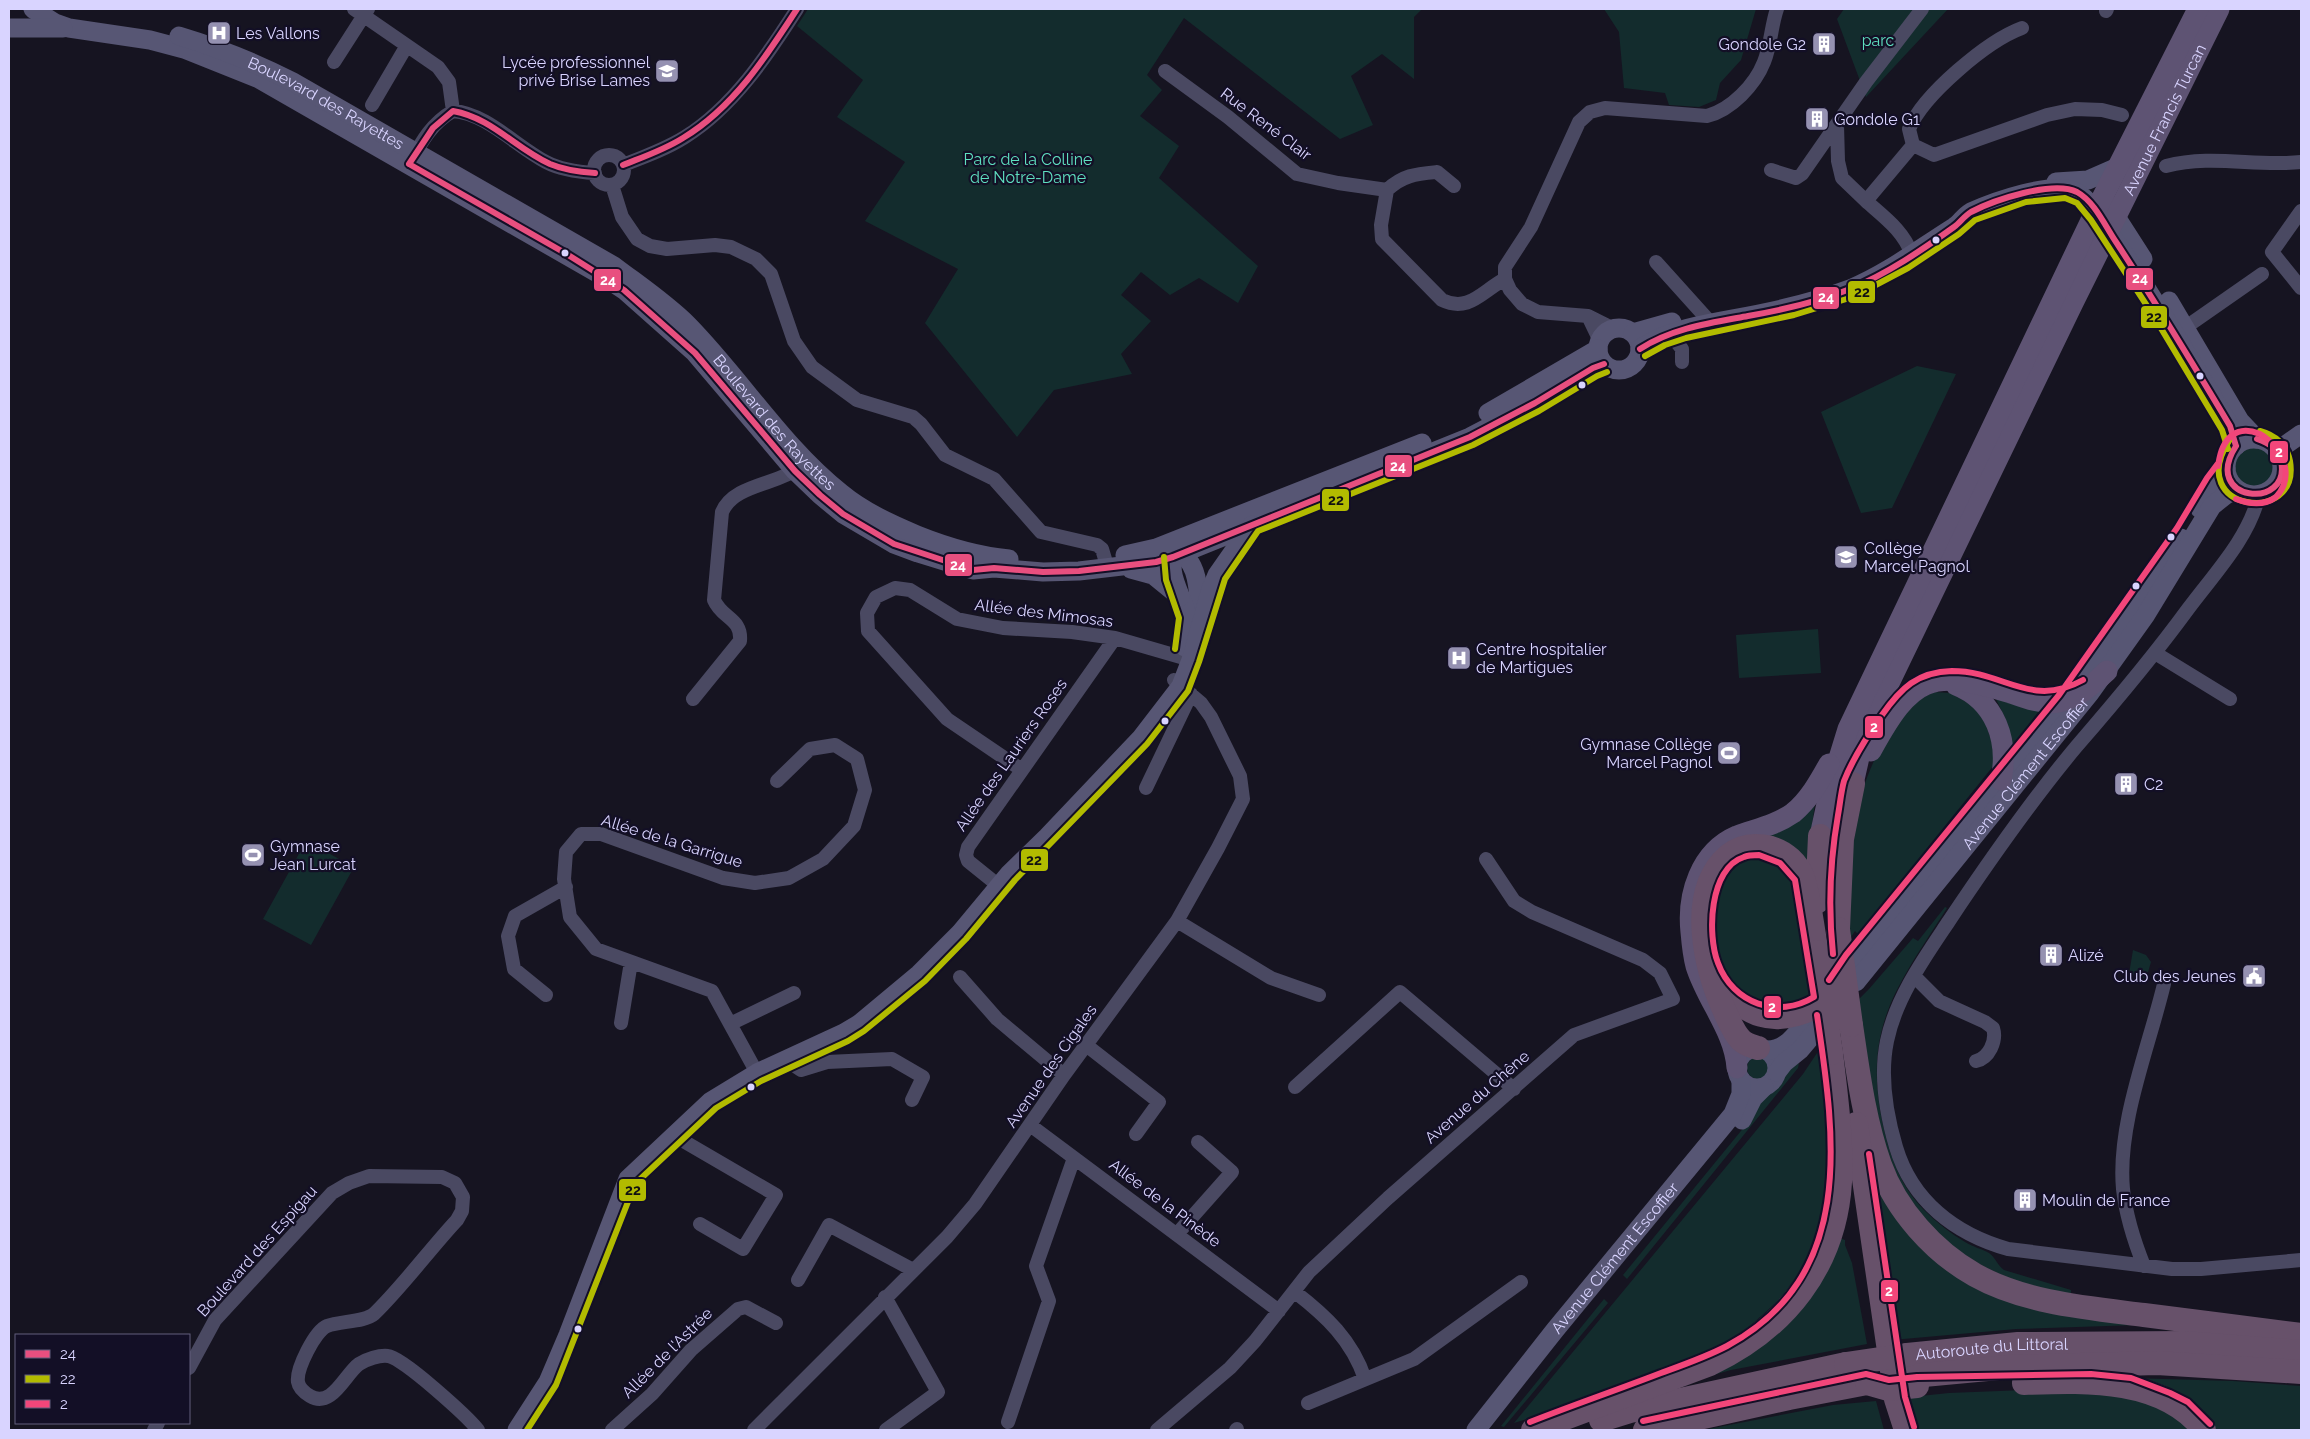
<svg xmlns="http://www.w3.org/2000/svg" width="2310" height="1439" viewBox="0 0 2310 1439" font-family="Raleway,sans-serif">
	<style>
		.green { fill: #132c2d }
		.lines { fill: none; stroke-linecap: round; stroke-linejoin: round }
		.street { stroke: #4a4962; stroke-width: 14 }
		.secondary { stroke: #575674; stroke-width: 19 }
		.primary { stroke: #5e5373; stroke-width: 21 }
		.highway { stroke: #67516a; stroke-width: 24 }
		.highway-bridge { stroke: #67516a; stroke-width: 24 }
		.bus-1-casing { stroke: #130f26; stroke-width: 10 }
		.bus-2-casing { stroke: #130f26; stroke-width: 10 }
		.bus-3-casing { stroke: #130f26; stroke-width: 10 }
		.bus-1 { stroke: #e84f7f; stroke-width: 6 }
		.bus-2 { stroke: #b2bb00; stroke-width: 6 }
		.bus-3 { stroke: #f2467a; stroke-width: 6 }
		.bus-dot { fill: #d9d4ff; stroke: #130f26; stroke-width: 2 }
		.labels { text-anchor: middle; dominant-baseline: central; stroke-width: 4.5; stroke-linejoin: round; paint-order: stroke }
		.poi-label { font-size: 16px; fill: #d9d4ff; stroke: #130f26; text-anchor: start }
		.park-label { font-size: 16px; fill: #5fe0c0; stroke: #130f26 }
		.street-label { font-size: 16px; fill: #d9d4ff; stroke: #130f26 }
		.line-badge { stroke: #130f26; stroke-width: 2 }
		.badge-label { font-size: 14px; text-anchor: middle; font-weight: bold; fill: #fff }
		.pale-badge-label { font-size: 14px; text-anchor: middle; font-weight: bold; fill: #111 }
	</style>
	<rect width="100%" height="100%" fill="#161421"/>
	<!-- green -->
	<path class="green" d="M808,9H1422L1414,17V79L1382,54L1351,76L1373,125L1340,139L1184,18L1147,75L1162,90L1140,116L1179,146L1159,178L1258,266L1238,303L1199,278L1170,295L1141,272L1121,295L1151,321L1121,354L1132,374L1054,390L1017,437L925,323L958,269L865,221L905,162L837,117L863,80L797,26Z
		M1604,9H1756L1741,60L1720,83L1716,100L1699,107L1669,105L1665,93L1624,88L1619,32Z
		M1844,9H1948L1866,97L1837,19Z
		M1917,366L1956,374L1892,508L1861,513L1821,412Z
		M2234 467a20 20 0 1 1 40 0a20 20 0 1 1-40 0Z
		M1818,629L1821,673L1739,678L1736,635Z
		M1935,692L1950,693L1981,710L1998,760L1858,934L1855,931L1851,937C1842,866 1854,767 1905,714C1915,703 1921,697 1935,692Z
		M1996,699L2040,710L2009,749L2005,718Z
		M1815,803L1806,870L1761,835Z
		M306,841L354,867L311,945L263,919Z
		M1758,855L1782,864L1796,884L1812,996C1803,1005 1787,1009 1776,1007C1761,1005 1743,996 1732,985C1713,966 1710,908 1720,885C1728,868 1741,858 1758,855Z
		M1945,907L1947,908C1897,987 1862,1027 1883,1125C1890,1157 1901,1186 1923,1209C1936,1222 1950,1233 1965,1242C1973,1247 1982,1249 1989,1253C1995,1257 1998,1266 2004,1270L2071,1290V1294C1988,1282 1922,1239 1890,1161C1870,1114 1866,1050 1858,1000L1869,989L1913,938L1918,941Z
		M2133,950L2146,955L2151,962L2146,979L2129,974Z
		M1819,1050L1832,1136L1824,1227L1795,1286L1724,1349L1605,1394L1514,1423L1803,1074Z
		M1747 1068a11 11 0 1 1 22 0a11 11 0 1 1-22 0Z
		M1799,1063L1798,1068L1627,1279L1623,1275L1745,1126C1748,1119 1751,1109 1756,1104C1768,1091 1781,1090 1785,1071Z
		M1865,1141L1933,1257L2137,1325L2016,1329L1892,1340Z
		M1836,1237L1845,1240V1245L1852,1263L1867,1344L1731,1370L1652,1392L1729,1363Z
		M1604,1299L1608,1303L1504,1427L1501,1426Z
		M2130,1378L2233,1381L2301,1386V1430H2213Z
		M2025,1390H2104L2160,1406L2193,1430H1913L1901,1398L1949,1393Z
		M1876,1401L1884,1430H1703L1833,1405Z"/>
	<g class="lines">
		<!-- street -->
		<path class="street" d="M354,9L438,67L449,82L453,111
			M2106,11L2107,9
			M2022,28C1987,41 1923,95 1909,129L1913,145L1934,155L2047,115L2075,109L2102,110L2122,115
			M334,62L368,9
			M1165,71L1228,117L1297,174L1338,183L1387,190L1381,225L1382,239L1442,300C1469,313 1482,291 1505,279
			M372,105L406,47
			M1837,125L1838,161L1842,178L1866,201
			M594 170a15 15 0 1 1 30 0a15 15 0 1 1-30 0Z
			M411,161C422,141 432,123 453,111C486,113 517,147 546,162C561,170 578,172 595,173
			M623,165C644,157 666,149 685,137C733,107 767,56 797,9
			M2166,166C2212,154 2256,167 2301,162
			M1771,170L1796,178L1802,174L1866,82L1922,9
			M612,185L622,217L637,239L650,246L667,249L715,245L731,247L756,259L771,274L794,341L812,367L857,400L913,417L921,424L945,455L994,479L1041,532L1097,545L1102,549L1105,559
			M1387,190C1403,175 1416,174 1437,172L1454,186
			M2301,211L2272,252L2301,288
			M1912,255C1904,231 1884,217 1866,201L1913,145
			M1656,262L1710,322
			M1588,316L1600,341
			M2186,327L2262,274
			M1614,329L1588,316L1538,312L1522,304L1510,290L1505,279V267L1531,227L1579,122L1590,112L1605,108L1707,116C1731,110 1755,85 1764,62C1771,45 1771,26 1777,9
			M1670,334L1682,349V362
			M2259,495C2249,538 2214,574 2188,609C2153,657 2115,702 2076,747C2030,802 1989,861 1949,921C1925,957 1896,997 1887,1041C1880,1075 1886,1113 1896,1147C1912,1201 1955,1234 2008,1249L2172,1269H2201L2301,1260
			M2155,653L2230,699
			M693,699L740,641C742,618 722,619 714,600L722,512C734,484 777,485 801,467
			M1022,770L947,719L868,631L867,613L876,597L895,588L910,590L957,619L1003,628L1072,632L1115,638L1191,660
			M1146,788L1191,694
			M999,886L968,861L966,855L968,847L1115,638
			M1177,921L1271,978L1319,995
			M960,977L997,1019L1064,1075
			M1915,977L1939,1001L1985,1022L1993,1028C1997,1041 1989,1058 1976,1061
			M546,995L514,969L508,936L515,916L566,887
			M621,1023L631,962
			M730,1024L794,993
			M1086,1045L1159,1102L1136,1134
			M788,1058L792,1064L801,1070L827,1062L892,1059L923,1077L912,1100
			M757,1073L712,991L596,949L570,917L564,879L566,852L581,834H601L723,878L755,883L789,878L823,859L854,826L865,790L857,759L835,745L810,749L777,781
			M1295,1087L1400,992L1514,1089
			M1030,1125L1279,1311
			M673,1135L776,1195L743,1249L700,1224
			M1177,1234L1232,1172L1198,1142
			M2144,1266C2134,1241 2126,1216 2123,1189C2117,1124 2149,1047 2164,984
			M798,1280L829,1225L913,1270
			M1295,1292C1326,1316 1352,1340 1365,1379
			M885,1297L938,1392L886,1430
			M189,1368L215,1320L332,1193L349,1183L369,1176L442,1177L455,1183L463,1197L462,1211L457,1220C430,1249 402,1287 374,1314C365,1322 339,1321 327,1326C315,1331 296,1369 298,1382C299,1388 305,1393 310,1396C332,1409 345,1374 359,1364C367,1359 379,1355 388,1356C402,1357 468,1417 478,1430
			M1308,1403L1414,1359L1521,1282
			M1008,1422L1049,1301L1036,1266L1074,1158
			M154,1430L158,1423
			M612,1430L652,1394L691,1350L738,1309L746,1307L776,1323
			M754,1430L947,1237L975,1204L1064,1075L1177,921L1218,848L1243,799L1240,776L1211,717L1201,703L1174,680
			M1157,1430L1230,1368L1255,1341L1309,1272L1388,1198L1574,1035L1673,999L1660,973L1643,960L1532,912L1514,901L1486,859
			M1236,1430L1237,1429"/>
		<!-- secondary -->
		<g class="secondary">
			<path d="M33,9L55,23L69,28L150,40L184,49L259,79L606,278L624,290L695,353L795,471L820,495L843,514L894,544L918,553L973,570L994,568L1043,572L1079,571L1156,562L1173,557L1470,437L1535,403L1593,368L1604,364"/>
			<path d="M9,28H63"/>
			<path id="s1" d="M179,36C219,48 256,63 293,82L614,266C639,285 666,303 688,325C741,379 782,446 841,493C864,512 891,524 917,535C947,547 977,556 1009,559"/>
			<path d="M2056,182L2088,180L2120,166"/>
			<path d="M2109,206L2143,259"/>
			<path d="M2169,301L2240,421L2257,439"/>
			<circle cx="1619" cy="349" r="21"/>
			<path d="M1633,333L1672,322"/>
			<path d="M1640,349C1666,330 1701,325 1732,319C1772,312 1813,303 1850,289C1888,273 1919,249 1954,227C1960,223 1964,216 1971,212C1993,202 2054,180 2076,192C2094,202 2105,226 2116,242C2157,302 2193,364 2230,426L2236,446"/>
			<path d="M1488,413L1598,349"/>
			<circle cx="2254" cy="467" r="28"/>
			<path d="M2277,451L2301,434"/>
			<path d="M2200,509L2218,476L2226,468"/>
			<path d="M1172,548C1199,559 1198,587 1200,612"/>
			<path d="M1179,549C1162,567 1181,592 1186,612C1189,623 1188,635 1185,647"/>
			<path d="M1125,555L1156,548L1422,443"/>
			<path d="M1131,569L1153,575L1180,597"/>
			<path d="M1853,961L2066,700L2181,538"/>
			<path id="s2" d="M1856,982L2090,693L2145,616L2212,506L2227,494L2239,491"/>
			<circle cx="1757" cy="1068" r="20"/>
			<path d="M1765,1050C1788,1052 1801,1027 1814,1011"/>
			<path d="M1777,1072L1784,1063L1800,1050L1816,1031"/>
			<path d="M1742,1120L1753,1098L1764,1087"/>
			<path d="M517,1430L548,1382L568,1335L628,1179L711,1101L757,1073L844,1033L859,1024L919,974L960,933L1009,874L1047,837L1141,738L1181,686L1191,660L1211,589L1217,575L1252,525"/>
			<path id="s3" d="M1476,1430L1555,1330L1733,1114L1741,1094V1080"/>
		</g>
		<!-- primary -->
		<g class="primary">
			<path d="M1956,685C1996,701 2009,741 2001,780"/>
			<path d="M1871,751C1912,676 1930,668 2011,693C2025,698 2044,705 2059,702C2079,698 2093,684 2107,671"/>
			<path id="s4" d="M1853,784L1864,735L2073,303L2219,9"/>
			<path d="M1820,836L1832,781L1848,729L2095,212L2198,9"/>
			<path d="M1737,1068C1735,1032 1707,1001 1696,966C1693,955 1692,944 1691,932C1687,895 1700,852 1737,836C1756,829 1776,825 1793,813C1809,800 1819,782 1829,764"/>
		</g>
		<!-- highway -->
		<g class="highway">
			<path d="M1817,902L1820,836"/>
			<path d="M1838,929L1842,839L1853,784"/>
			<path d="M1718,982C1745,1016 1773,1027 1813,1008"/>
			<path d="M1851,1025C1858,1072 1864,1120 1880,1165C1896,1210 1934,1252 1975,1275C2025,1303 2088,1308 2144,1315C2196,1322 2249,1328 2301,1335"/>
			<path d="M1758,1048C1752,1046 1746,1045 1741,1040C1734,1033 1730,1023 1726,1014C1706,971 1686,893 1728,856C1740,846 1755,844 1771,848C1785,852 1798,863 1803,878C1810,901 1812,928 1817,952"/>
			<path d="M1856,1124L1896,1399L1906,1430"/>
			<path id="s5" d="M1907,1355L2018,1344L2184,1343L2301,1352"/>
			<path d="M1913,1376L2009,1367L2157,1363L2301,1372"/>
			<path d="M2024,1383C2084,1381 2163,1377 2204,1430"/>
			<path d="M1601,1420L1630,1411L1846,1364"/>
			<path d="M1533,1430L1710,1364C1784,1329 1835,1267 1840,1182C1842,1140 1836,1095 1831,1053"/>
			<path d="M1645,1430L1789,1398L1867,1383"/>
		</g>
		<!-- highway-bridge -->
		<path class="highway-bridge" d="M1838,929L1851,1025
			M1817,952L1831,1053
			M1846,1364L1907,1355
			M1867,1383L1888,1389L1917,1386"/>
		<defs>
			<path id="bus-1" d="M409,164L565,253L624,290L695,353L795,471L820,495L843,514L894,544L973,570L994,568L1043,572L1079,571L1156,562L1173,557L1470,437L1535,403L1593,368L1604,364
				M409,164L433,128L453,111C492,118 515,148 550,164C564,170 580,172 595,173
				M623,165C643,157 664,150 683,138C733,108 766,57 797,9
				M1640,349C1673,328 1710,323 1748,316C1782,310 1818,302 1850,289C1887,274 1922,250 1954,227C1960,223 1964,216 1971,212C1994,200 2053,180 2077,192C2095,202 2105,226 2116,242C2156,303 2193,364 2230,426L2236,446
				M2236,446C2200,502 2292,511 2281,461C2279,449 2269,443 2257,439"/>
			<path id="bus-2" d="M1645,356L1665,345L1686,338L1794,315L1853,297L1908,268L1959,234L1975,220L2026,202L2065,198L2077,203L2091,220L2153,315L2222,430L2228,449
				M2229,441C2184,511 2301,527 2290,461C2287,445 2275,435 2260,431
				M1164,557L1166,580L1179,618L1175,649
				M527,1430L556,1385L635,1184L716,1108L761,1081L848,1041L864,1031L925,981L966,939L1015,880L1147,744L1188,691L1199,662L1225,579L1258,531L1473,445L1539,411L1597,376L1607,372"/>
			<path id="bus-3" d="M2218,466C2219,460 2220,453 2223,447C2245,402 2310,461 2276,497C2264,506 2249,504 2236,499
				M1759,855L1780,863L1795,880L1814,997C1778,1019 1733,1004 1718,963C1707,935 1709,868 1744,857C1748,855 1754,855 1759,855Z
				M1833,954C1828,907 1830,861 1838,815C1840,804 1841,792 1844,781C1853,758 1868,735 1882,715C1901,688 1917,672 1952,671C2004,671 2031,709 2083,680
				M1829,980L1846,955L2059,695L2177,528L2207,478L2219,462
				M1869,1154L1905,1397L1914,1427
				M1643,1421L1866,1374L1889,1380L1917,1377L2091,1374L2131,1378L2170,1393L2188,1402L2210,1424
				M1530,1422C1573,1405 1617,1390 1661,1373C1683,1365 1706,1357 1727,1346C1857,1276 1835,1137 1817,1015"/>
		</defs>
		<!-- bus-1 casing -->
		<use href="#bus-1" class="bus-1-casing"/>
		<!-- bus-2 casing -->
		<use href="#bus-2" class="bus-2-casing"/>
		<!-- bus-3 casing -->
		<use href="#bus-3" class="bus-3-casing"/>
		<!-- bus-1 -->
		<use href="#bus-1" class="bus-1"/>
		<!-- bus-2 -->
		<use href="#bus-2" class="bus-2"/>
		<!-- bus-3 -->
		<use href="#bus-3" class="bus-3"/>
	</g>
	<!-- icons -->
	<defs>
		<symbol id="hospital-square" viewBox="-11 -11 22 22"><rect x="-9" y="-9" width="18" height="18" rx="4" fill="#9591b1" stroke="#130f26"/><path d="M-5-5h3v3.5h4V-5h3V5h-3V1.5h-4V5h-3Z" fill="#fff"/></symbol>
		<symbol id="building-square" viewBox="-11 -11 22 22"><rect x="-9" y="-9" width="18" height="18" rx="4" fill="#9591b1" stroke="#130f26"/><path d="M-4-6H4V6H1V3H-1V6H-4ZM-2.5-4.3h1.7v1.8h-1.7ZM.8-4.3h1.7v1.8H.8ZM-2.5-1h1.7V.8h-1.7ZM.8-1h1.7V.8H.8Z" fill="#fff"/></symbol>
		<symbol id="school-square" viewBox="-11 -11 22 22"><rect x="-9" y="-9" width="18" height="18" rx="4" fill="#9591b1" stroke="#130f26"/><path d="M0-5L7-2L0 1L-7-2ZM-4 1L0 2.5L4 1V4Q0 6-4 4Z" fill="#fff"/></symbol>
		<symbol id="stadium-square" viewBox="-11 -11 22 22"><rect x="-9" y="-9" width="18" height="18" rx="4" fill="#9591b1" stroke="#130f26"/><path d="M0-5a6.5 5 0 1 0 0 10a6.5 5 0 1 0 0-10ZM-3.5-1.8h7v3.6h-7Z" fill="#fff"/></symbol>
		<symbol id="civic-square" viewBox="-11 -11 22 22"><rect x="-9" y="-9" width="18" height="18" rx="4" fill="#9591b1" stroke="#130f26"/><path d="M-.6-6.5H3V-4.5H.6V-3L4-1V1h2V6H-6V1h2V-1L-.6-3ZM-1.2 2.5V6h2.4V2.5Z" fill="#fff"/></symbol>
	</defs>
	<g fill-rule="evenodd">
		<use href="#hospital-square" x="205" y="19" width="28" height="28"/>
		<use href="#building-square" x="1810" y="30" width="28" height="28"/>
		<use href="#school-square" x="653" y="57" width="28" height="28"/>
		<use href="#building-square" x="1803" y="105" width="28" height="28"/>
		<use href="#school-square" x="1832" y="543" width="28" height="28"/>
		<use href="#hospital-square" x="1445" y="644" width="28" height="28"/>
		<use href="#stadium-square" x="1715" y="739" width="28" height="28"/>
		<use href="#building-square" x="2112" y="770" width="28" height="28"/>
		<use href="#stadium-square" x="239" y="841" width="28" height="28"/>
		<use href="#building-square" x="2037" y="941" width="28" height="28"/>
		<use href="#civic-square" x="2240" y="962" width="28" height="28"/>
		<use href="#building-square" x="2011" y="1186" width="28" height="28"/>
	</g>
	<!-- markers -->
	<g class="bus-dot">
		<circle cx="1936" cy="240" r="4.5"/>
		<circle cx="565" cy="253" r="4.5"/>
		<circle cx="2200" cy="376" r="4.5"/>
		<circle cx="1582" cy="385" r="4.5"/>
		<circle cx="2171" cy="537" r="4.5"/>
		<circle cx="2136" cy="586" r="4.5"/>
		<circle cx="1165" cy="721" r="4.5"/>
		<circle cx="751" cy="1087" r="4.5"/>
		<circle cx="578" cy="1329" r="4.5"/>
	</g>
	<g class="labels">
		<!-- poi labels -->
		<g class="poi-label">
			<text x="236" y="33">Les Vallons</text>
			<text x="1806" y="44" text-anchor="end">Gondole G2</text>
			<text x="650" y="62" text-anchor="end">Lycée professionnel<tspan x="650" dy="18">privé Brise Lames</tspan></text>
			<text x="1834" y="119">Gondole G1</text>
			<text x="1864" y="548">Collège<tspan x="1864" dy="18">Marcel Pagnol</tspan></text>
			<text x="1476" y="649">Centre hospitalier<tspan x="1476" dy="18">de Martigues</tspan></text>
			<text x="1712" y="744" text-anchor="end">Gymnase Collège<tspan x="1712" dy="18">Marcel Pagnol</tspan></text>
			<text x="2144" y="784">C2</text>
			<text x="270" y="846">Gymnase<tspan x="270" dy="18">Jean Lurcat</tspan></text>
			<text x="2068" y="955">Alizé</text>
			<text x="2236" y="976" text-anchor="end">Club des Jeunes</text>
			<text x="2042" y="1200">Moulin de France</text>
		</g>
		<!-- park labels -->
		<g class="park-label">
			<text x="1878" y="40">parc</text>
			<text x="1028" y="159">Parc de la Colline<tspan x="1028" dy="18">de Notre-Dame</tspan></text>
		</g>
		<!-- street labels -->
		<g class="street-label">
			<text stroke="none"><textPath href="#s1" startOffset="162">Boulevard des Rayettes</textPath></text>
			<text stroke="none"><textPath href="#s4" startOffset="735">Avenue Francis Turcan</textPath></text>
			<text transform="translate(1266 124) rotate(37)">Rue René Clair</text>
			<text stroke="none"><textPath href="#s1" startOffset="718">Boulevard des Rayettes</textPath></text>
			<text transform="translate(1044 613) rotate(7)">Allée des Mimosas</text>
			<text transform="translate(1011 755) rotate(-55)">Allée des Lauriers Roses</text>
			<text stroke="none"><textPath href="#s2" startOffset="269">Avenue Clément Escoffier</textPath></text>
			<text transform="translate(672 841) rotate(17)">Allée de la Garrigue</text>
			<text transform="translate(1051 1066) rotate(-55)">Avenue des Cigales</text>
			<text transform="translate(1477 1097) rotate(-41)">Avenue du Chêne</text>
			<text transform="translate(1165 1203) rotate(37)">Allée de la Pinède</text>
			<text transform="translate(257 1251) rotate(-48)">Boulevard des Espigau</text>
			<text stroke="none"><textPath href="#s3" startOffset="221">Avenue Clément Escoffier</textPath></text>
			<text stroke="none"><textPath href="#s5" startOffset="85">Autoroute du Littoral</textPath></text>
			<text transform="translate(667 1353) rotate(-45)">Allée de l'Astrée</text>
		</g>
	</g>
	<g class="line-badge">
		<rect x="2125" y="267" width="29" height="24" rx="5" fill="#e84f7f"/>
		<rect x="593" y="268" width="29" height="24" rx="5" fill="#e84f7f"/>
		<rect x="1847" y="280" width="29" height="24" rx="5" fill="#b2bb00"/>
		<rect x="1812" y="286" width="28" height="24" rx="5" fill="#e84f7f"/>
		<rect x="2140" y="305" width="28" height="24" rx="5" fill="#b2bb00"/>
		<rect x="2269" y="440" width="20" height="24" rx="5" fill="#f2467a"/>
		<rect x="1384" y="454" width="29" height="24" rx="5" fill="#e84f7f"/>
		<rect x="1321" y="488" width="29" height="24" rx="5" fill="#b2bb00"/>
		<rect x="944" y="553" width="29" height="24" rx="5" fill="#e84f7f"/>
		<rect x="1864" y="715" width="20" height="24" rx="5" fill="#f2467a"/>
		<rect x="1020" y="848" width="29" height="24" rx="5" fill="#b2bb00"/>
		<rect x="1763" y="995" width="19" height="24" rx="5" fill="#f2467a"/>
		<rect x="618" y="1178" width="29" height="24" rx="5" fill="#b2bb00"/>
		<rect x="1880" y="1279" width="19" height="24" rx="5" fill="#f2467a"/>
	</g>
	<g class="badge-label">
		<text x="2140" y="283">24</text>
		<text x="608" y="285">24</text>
		<text x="1826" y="302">24</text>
		<text x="2279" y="457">2</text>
		<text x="1398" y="471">24</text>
		<text x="958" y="570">24</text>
		<text x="1874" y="732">2</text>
		<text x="1772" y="1012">2</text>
		<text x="1889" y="1296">2</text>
	</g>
	<g class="pale-badge-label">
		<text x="1862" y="297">22</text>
		<text x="2154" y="322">22</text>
		<text x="1336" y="505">22</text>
		<text x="1034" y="865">22</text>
		<text x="633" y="1195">22</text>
	</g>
	<!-- border -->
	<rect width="2310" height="1439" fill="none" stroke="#d9d4ff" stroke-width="20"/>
	<!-- legend -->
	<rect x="15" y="1334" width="175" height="90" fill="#130f26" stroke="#625e7d"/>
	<rect x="25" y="1350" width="25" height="8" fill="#e84f7f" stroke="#625e7d"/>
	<text x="60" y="1359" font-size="15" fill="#d9d4ff">24</text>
	<rect x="25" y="1375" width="25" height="8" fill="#b2bb00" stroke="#625e7d"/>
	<text x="60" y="1384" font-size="15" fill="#d9d4ff">22</text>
	<rect x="25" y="1400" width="25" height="8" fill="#f2467a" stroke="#625e7d"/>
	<text x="60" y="1409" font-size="15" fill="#d9d4ff">2</text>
</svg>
